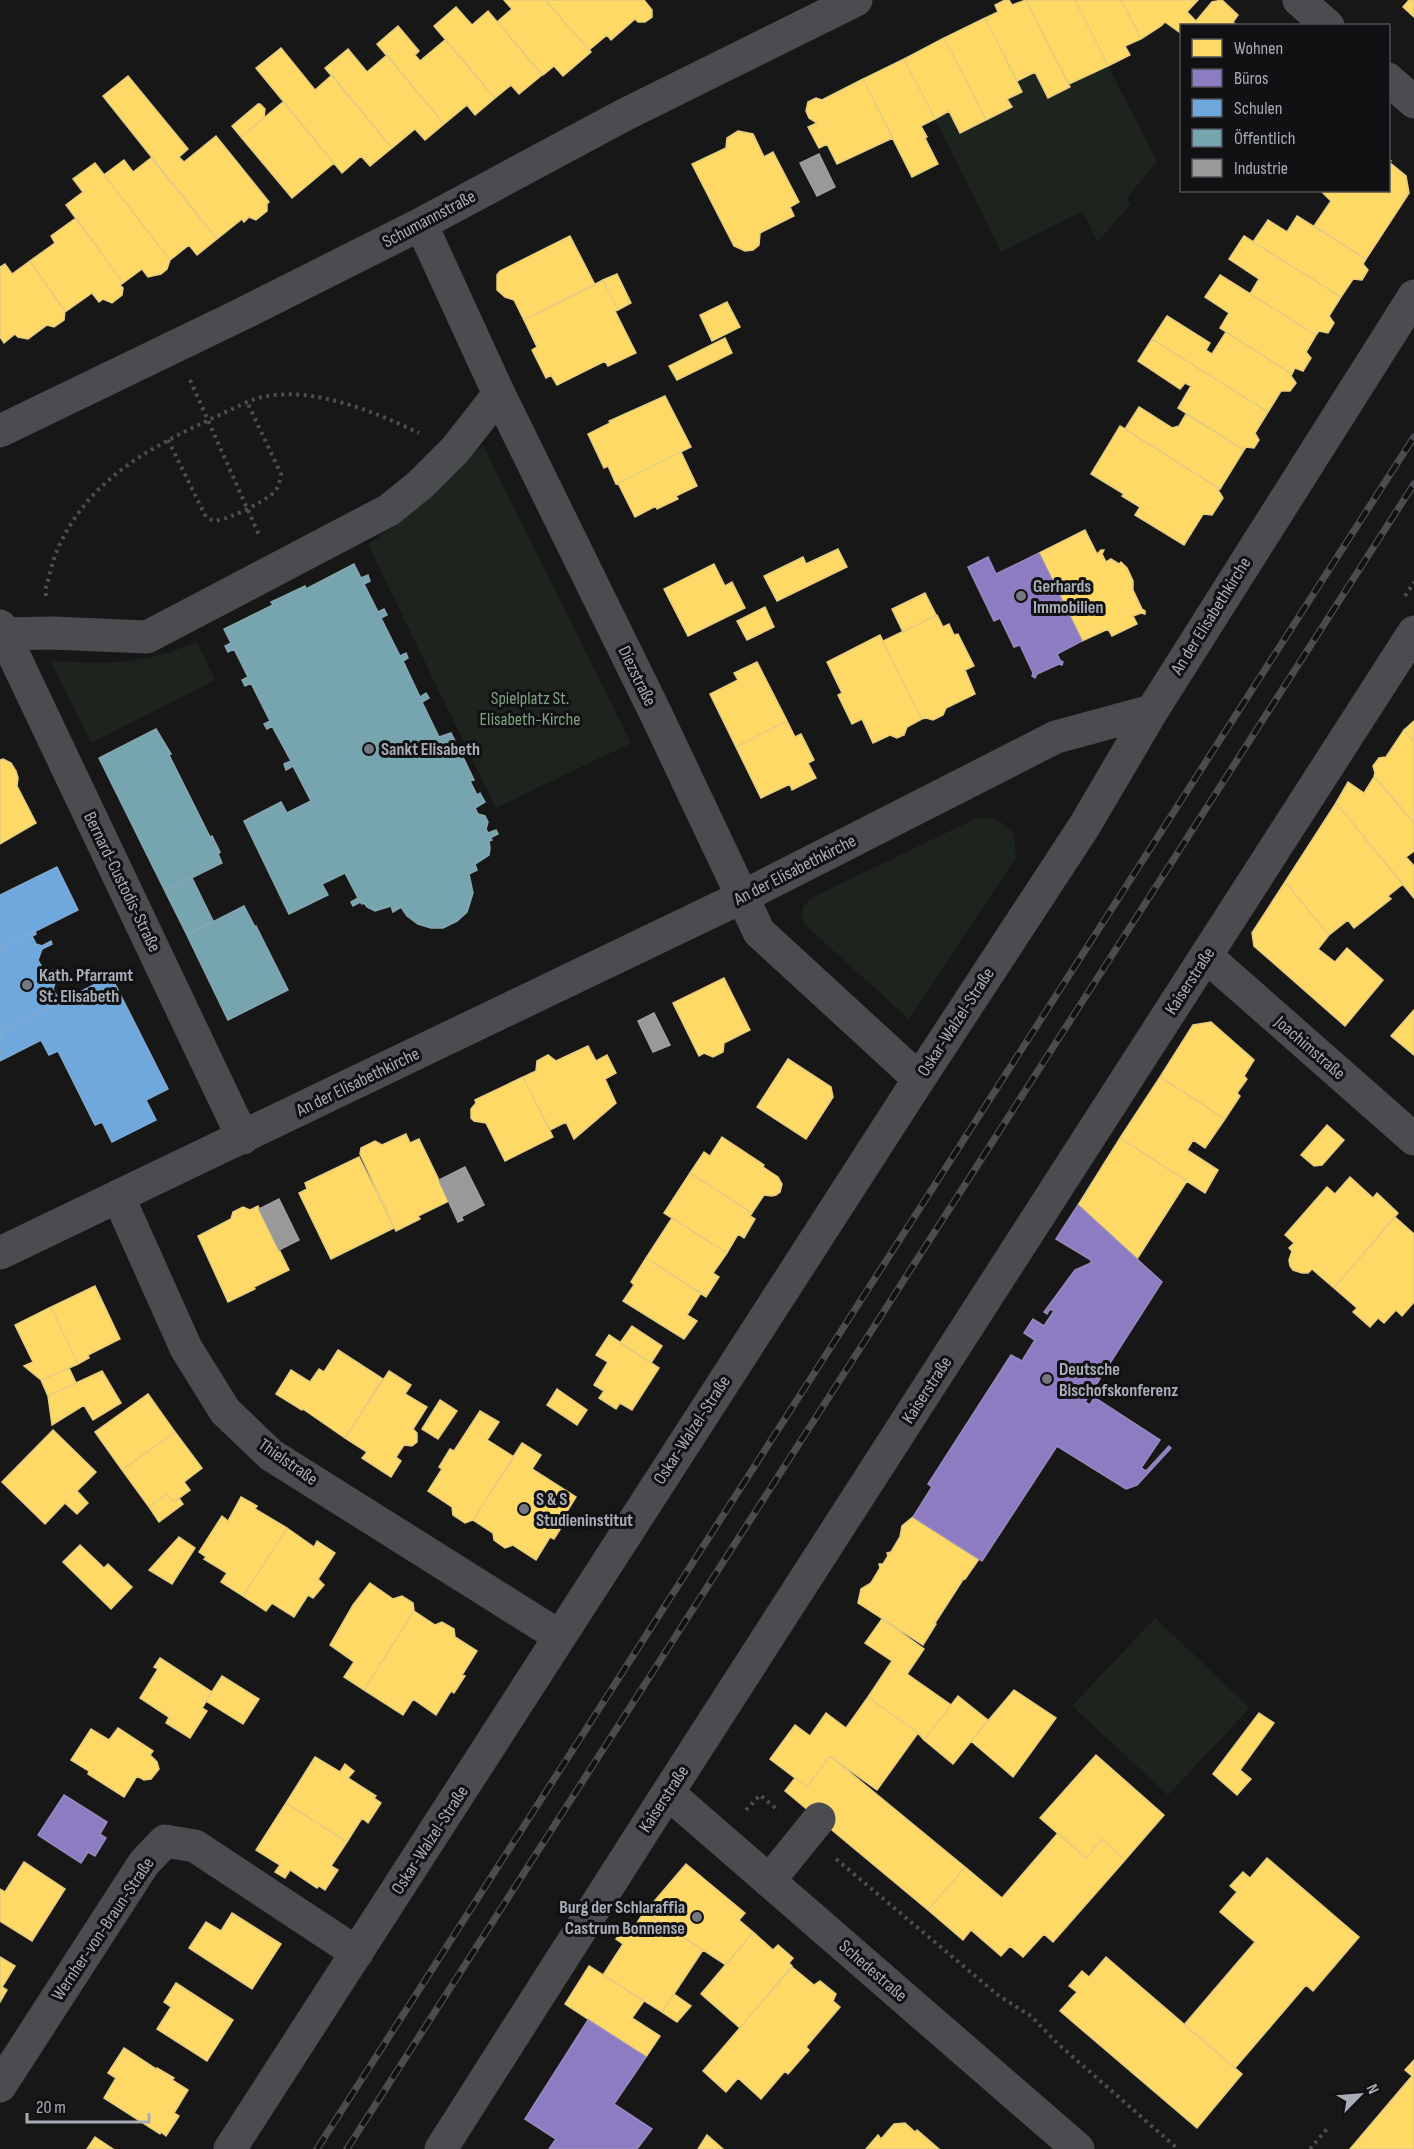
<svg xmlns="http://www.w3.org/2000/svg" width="1414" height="2149" viewBox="0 0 1414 2149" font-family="'Sofia Sans Condensed',sans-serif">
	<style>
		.green { fill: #1d241e }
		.homes { fill: #ffd966; stroke: #e5cc7f; stroke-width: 1.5 }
		.offices { fill: #8e7cc3; stroke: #968bc0; stroke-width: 1.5 }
		.schools { fill: #6fa8dc; stroke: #80aad1; stroke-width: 1.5 }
		.public { fill: #76a5af; stroke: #85a7b2; stroke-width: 1.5 }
		.industry { fill: #999; stroke: #9e9fa2; stroke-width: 1.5 }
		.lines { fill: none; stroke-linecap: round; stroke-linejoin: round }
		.path { stroke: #4d4e52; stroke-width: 4; stroke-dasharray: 3 4.5; stroke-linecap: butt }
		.minor { stroke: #4b4c50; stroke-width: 33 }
		.rail-casing { stroke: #4b4c4f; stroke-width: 7 }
		.rail { stroke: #111113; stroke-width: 4.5; stroke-dasharray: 14; stroke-linecap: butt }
		.poi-dot { fill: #757880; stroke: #111113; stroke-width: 2 }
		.labels { text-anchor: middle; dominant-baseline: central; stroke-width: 6; stroke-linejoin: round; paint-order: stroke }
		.street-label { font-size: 18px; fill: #a8adb8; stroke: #111113 }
		.poi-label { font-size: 18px; font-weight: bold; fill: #a8adb8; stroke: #111113; text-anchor: start }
		.park-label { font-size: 18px; fill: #7fa381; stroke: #111113 }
	</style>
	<rect width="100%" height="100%" fill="#171717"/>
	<!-- green -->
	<path class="green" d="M1108,66L1157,161L1127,198L1130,205L1097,242L1083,211L1001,252L935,119L949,111L960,133L1012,107L1007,99L1022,92L1017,81L1035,72L1048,98L1070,87L1069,84Z
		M483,445L631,743L496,808L368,545L424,503Z
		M197,642L215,680L91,743L50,660C107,666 144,664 197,642Z
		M977,818L997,819L1014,833L1016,858L909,1019L805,925L801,915L804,905L815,896Z
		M1155,1618L1250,1708L1168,1795L1072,1706Z"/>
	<!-- homes -->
	<path class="homes" d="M504,0H545L591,52L563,76L554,66L543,75L497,22L512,9Z
		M545,0H644L652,10V17L645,22H638L635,19L611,40L607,35L589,50Z
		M1005,0H1009L1012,5L1026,0L1070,87L1048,98L1035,72L1017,81L985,18L998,12L995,5Z
		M1026,0H1075L1108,66L1069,84Z
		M1075,0H1121L1141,39L1125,46L1130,55L1108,66Z
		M1121,0H1198L1187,12L1196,21L1212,2L1222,0L1238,15L1233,22L1237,26H1182V34L1165,22L1161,26L1141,39Z
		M1409,0H1414V17L1403,7Z
		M456,7L472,25L488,11L542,75L519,94L511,85L495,98L434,26Z
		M985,18L1022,92L1007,99L1012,107L986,120L944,38Z
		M398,26L419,51L415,55L420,61L445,40L495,98L475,115L467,105L444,124L377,44Z
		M944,38L986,120L960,133L949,111L935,119L904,59Z
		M281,48L315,90L332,75L392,148L370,166L361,156L342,173L256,68Z
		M348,49L367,72L387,55L444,124L425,140L415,129L392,148L325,68Z
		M904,59L935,119L921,126L927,137L925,138L938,164L912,177L863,79Z
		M128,76L188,149L179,157L184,162L216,136L269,202L267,204V211L256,220L249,217L244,222L242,219L217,239L103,96Z
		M863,79L893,138L837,164L827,144L819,148L808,127L817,123L809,118L806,111L808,102L816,98L822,100Z
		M283,102L334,163L292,198L241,137Z
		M258,104H260L265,109L264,118L241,137L232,126Z
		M738,131L753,134L764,157L773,152L799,202L790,207L794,216L760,233L759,245L753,250L745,251L734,246L692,164L726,148L727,138Z
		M151,158L217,239L197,255L189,245L170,260L104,175L124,160L133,172Z
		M1388,159L1391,161L1389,162L1406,176L1409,193L1366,259L1314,226L1331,201L1320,190H1388Z
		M95,163L170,260L167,269L161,274L148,277L142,269L123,283L66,205L83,192L73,179Z
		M1297,216L1366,259L1363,264L1368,270L1362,280L1353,279L1341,297L1253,242L1268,220L1287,232Z
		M76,218L123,283L120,285L123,288L122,295L112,303L103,299L99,302L92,293L65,312L30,261L55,243L51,236Z
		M570,236L595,285L524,320L514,300L505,297L497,290V275L500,271Z
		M1244,236L1341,297L1329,316L1334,323L1328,333L1319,331L1316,335L1250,294L1259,279L1229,259Z
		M30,261L65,311L64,320L54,327L47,325L28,339L18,337L15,334L4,343L0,337V267L5,264L12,274Z
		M617,274L631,303L618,310L603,280Z
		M1220,275L1316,335L1306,352L1311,358L1303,371L1295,368L1292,374L1220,328L1229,313L1205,297Z
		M603,280L618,310L615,311L636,353L608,366L605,361L557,385L551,375L546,378L532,350L537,347L524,320Z
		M727,302L740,327L712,341L700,315Z
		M1167,316L1210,343L1206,350L1212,354L1226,332L1292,374L1291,376L1296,383L1290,391H1281L1268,412L1152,339Z
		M725,338L732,353L677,380L669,366Z
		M1152,339L1268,412L1255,433L1259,440L1254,448L1246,447L1244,450L1178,408L1191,386L1185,383L1180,389L1138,361Z
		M665,396L691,447L616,484L608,466L604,468L588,434L610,423L609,421Z
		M1139,407L1172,428L1179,426L1186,414L1244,450L1220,489L1125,429Z
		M1120,426L1220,489L1218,490L1223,498L1212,515L1203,514L1184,545L1135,515L1140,507L1122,496L1124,494L1091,474Z
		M681,452L697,486L676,496L678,499L657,509L656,506L635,517L618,483Z
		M1085,530L1097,554L1101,550H1104L1102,554L1106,562L1111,559L1119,564L1121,562L1127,568L1133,581V590L1142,609L1145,611V614L1141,613L1133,616L1137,624L1112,636L1108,629L1082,641L1039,553Z
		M838,549L847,567L777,601L764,576L803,557L806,564Z
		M714,564L725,586L732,582L745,608L688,636L664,589Z
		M925,593L936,615L903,632L892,609Z
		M765,607L774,627L747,640L737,621Z
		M937,615L943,627L949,624L954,635L958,634L974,666L965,670L975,694L946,708L943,715L933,720L926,718L922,719L883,641Z
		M880,635L922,719L907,727L904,735L897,738L890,735L873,743L862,719L852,724L838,695L842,693L827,662Z
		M757,662L787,721L736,747L710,694L738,680L734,673Z
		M787,721L795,737L801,734L814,760L808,763L816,778L792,790L790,784L761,798L736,747Z
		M1414,721V742L1404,730Z
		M1404,730L1414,742V823L1374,776L1375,773L1373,766L1379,758L1386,757Z
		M3,759L11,763L16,771L18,778L17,786L36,823L0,844V760Z
		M1374,777L1414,823V851L1406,857L1414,866V898L1336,803L1348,782L1364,793Z
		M1336,803L1403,884L1388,896L1391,899L1354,928L1348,920L1329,935L1285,882Z
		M1285,882L1329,935L1318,949L1335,962L1347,948L1383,980L1345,1026L1254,946L1252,933Z
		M724,978L750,1030L724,1043L723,1052L713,1057L704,1053L699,1056L673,1003Z
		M1414,1010V1055L1391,1036Z
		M1211,1022L1254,1060L1244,1076L1247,1079L1237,1093L1240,1096L1225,1119L1160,1077L1193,1025Z
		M588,1046L596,1061L607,1055L616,1073L605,1079L616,1103L574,1139L566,1122L550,1130L523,1077L536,1071L537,1061L548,1055L556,1061Z
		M788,1059L831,1087L833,1097L806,1139L757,1107Z
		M523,1077L553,1137L505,1161L486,1123L474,1121L471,1118V1109L476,1103L475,1100Z
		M1160,1077L1225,1119L1205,1148L1193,1140L1187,1150L1218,1170L1205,1193L1120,1138Z
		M1327,1125L1344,1140L1322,1165L1314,1166L1301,1155Z
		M406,1134L410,1143L419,1139L449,1201L418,1216L420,1219L396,1231L360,1154L361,1148L375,1141L382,1145Z
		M722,1137L764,1165L763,1167L778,1177L782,1184L780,1192L776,1195L772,1196L764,1195L752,1213L690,1173L704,1152L710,1156Z
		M1120,1138L1187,1181L1137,1259L1078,1205Z
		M359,1157L394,1228L331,1259L299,1193L307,1189L305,1183Z
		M690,1173L752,1213L750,1216L755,1219L744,1238L738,1234L727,1253L664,1213Z
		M1350,1177L1373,1198L1377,1193L1398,1213L1334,1288L1312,1269L1308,1273H1302L1293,1270L1290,1266L1289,1260L1292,1251L1289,1248L1294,1243L1285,1235L1327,1187L1335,1194Z
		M258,1206L289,1270L254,1287L255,1289L228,1302L198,1236L231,1219L233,1212L243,1207L250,1210Z
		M1395,1217L1414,1234V1302L1402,1316L1396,1310L1384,1323L1378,1318L1370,1327L1353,1312L1357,1308L1334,1288Z
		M672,1218L727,1253L713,1273L719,1277L706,1297L646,1258Z
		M646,1258L701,1293L687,1315L697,1321L684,1339L623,1301L634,1285L631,1282Z
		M95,1286L120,1339L88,1355L89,1358L78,1364L51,1307Z
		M51,1307L78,1364L41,1380L24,1366L33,1362L15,1325Z
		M632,1326L662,1346L651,1363L620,1343Z
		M609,1335L659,1368L632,1410L620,1403L616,1409L599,1398L604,1391L594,1385L608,1362L596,1355Z
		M338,1350L383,1379L345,1438L303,1409L302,1410L276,1394L291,1370L310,1382L319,1369L324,1372Z
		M69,1368L76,1383L48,1396L41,1380Z
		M102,1371L121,1403L93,1420L84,1405L52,1425L48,1396Z
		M389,1371L411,1385L405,1394L427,1407L413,1429L417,1433V1442L412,1446L404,1445L396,1457L401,1461L391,1477L362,1458L367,1452L345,1438Z
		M557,1389L587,1410L577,1425L547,1405Z
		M148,1394L175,1432L122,1470L95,1432Z
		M440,1400L457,1411L438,1439L422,1429Z
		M480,1411L499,1422L487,1440L514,1457L473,1520L465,1523L453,1515L452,1507L428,1491L442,1469L439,1467L450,1449L454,1451Z
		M53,1430L96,1472L77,1491L88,1503L77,1514L65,1503L45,1524L2,1482Z
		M175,1432L202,1468L184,1482L190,1490L174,1502L167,1494L149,1507L122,1470Z
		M522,1443L541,1455L532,1469L576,1497L561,1521L564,1523L554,1539L550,1537L536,1560L513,1545L505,1548L494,1540L493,1533L473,1520Z
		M167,1494L174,1502L179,1498L183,1504L159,1522L149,1507Z
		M241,1497L257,1506L255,1509L287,1528L243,1596L221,1582L227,1573L204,1559L206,1557L199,1552L222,1516L228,1521Z
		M913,1517L979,1559L965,1579L964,1578L935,1623L936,1624L923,1645L858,1603L861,1589L871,1583L880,1568L879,1564H883L888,1556L887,1553L891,1552L900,1537L902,1526Z
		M287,1528L314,1547L317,1541L335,1553L318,1579L324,1585L313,1598L308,1595L294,1617L272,1603L266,1611L243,1596Z
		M179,1537L195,1548L172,1584L149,1570Z
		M80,1545L104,1568L108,1564L132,1587L111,1609L63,1562Z
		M370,1583L393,1599L402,1596L413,1603L414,1611L364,1690L344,1677L354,1662L330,1645L353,1605Z
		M414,1611L435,1625L442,1622L454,1629L455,1637L477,1651L462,1675L465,1676L454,1693L451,1691L436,1715L413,1699L403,1715L364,1690Z
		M882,1619L924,1649L907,1674L951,1705L924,1740L918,1733L868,1697L892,1661L865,1643Z
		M160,1658L212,1692L202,1708L207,1711L190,1738L166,1723L169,1717L140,1698L158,1669L154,1667Z
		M222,1676L259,1699L243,1724L206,1701Z
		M1014,1690L1056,1718L1013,1777L971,1741Z
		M958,1696L988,1720L953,1764L924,1740Z
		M868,1697L918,1733L877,1790L830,1756L807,1787L770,1759L795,1725L810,1736L826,1713L846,1728Z
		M1259,1713L1274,1723L1240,1770L1251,1779L1237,1795L1213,1774Z
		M118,1728L153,1751L150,1755L157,1762L159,1769L151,1779L144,1780L137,1776L124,1797L88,1774L89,1771L71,1760L91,1729L109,1740Z
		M1096,1755L1164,1815L1125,1860L1102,1839L1086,1858L1040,1818Z
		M830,1756L965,1867L928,1910L785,1791L795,1778L807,1787Z
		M315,1757L340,1772L345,1764L354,1771L348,1778L376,1796L374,1798L381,1803L368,1823L362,1818L347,1842L286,1803Z
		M286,1803L347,1842L331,1866L338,1870L325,1890L319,1886L317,1888L290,1870L285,1878L275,1872L280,1865L256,1850Z
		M1058,1833L1086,1858L1102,1839L1125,1860L1053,1942L1044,1934L1023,1957L1010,1946L1001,1956L971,1930L963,1940L928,1910L965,1867L1002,1898Z
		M1267,1858L1359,1937L1313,1991L1306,1985L1235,2068L1184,2025L1255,1942L1220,1912L1237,1892L1230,1886L1243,1872L1250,1878Z
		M24,1862L65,1889L32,1941L0,1921V1889L5,1892Z
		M686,1864L745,1913L739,1920L753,1932L726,1965L645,1912Z
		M644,1912L703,1950L662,2012L603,1975L623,1944L616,1939L626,1925L633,1929Z
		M232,1913L281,1944L252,1989L189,1948L206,1922L221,1931Z
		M753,1932L773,1950L778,1945L793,1958L789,1963L792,1966L740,2028L701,1994Z
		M0,1957L15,1966L2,1987L7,1990L0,2002Z
		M1106,1957L1242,2074L1197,2128L1060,2011L1077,1992L1069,1986L1082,1971L1089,1977Z
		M589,1966L644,2001L632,2018L660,2036L646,2057L565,2004Z
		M792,1967L814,1985L820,1981L836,1994L833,2001L840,2007L806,2047L809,2050L788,2074L785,2071L761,2099L738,2078L726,2092L703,2071Z
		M176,1983L233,2020L207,2061L157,2029L171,2007L164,2002Z
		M674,1994L691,2006L677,2022L662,2012Z
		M124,2048L156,2069L157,2068L174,2078L172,2080L188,2090L174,2113L179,2116L166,2136L161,2132L160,2134L104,2098L116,2078L108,2073Z
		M1414,2060V2149H1350L1412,2076L1405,2070Z
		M905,2123L915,2132L917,2130L939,2149H866L878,2135L881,2139L894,2124Z
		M707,2135L723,2149H698Z
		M95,2137L113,2149H87Z"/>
	<!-- offices -->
	<path class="offices" d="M1039,553L1082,641L1057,654L1060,660L1063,662L1062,665L1059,664L1037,674L1035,678L1032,676L1033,673L1020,645L1014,647L1000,618L994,621L968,567L988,557L996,574Z
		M1078,1205L1162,1282L1085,1402L1090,1405L1094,1397L1160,1440L1141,1468L1146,1471L1169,1446L1171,1448L1137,1485L1126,1489L1057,1446L982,1561L913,1517L932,1487L928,1484L1011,1355L1022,1361L1035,1340L1024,1333L1033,1319L1044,1326L1054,1311L1050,1309L1047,1314L1044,1312L1075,1270L1091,1263V1260L1056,1239Z
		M64,1795L107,1822L100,1834L106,1838L95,1856L88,1852L81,1863L38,1835Z
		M588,2020L646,2057L614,2104L652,2129L637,2149H549L556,2139L525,2119Z"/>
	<!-- schools -->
	<path class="schools" d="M57,867L78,910L0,949V895Z
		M35,931L36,934L32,936L36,944L42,946L51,941L52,944L42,949L38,960L47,977L56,980L53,989L60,1002L0,1033V949Z
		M111,976L168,1089L146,1100L156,1120L112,1142L102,1122L95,1125L58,1051L49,1055L41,1040L0,1061V1033Z"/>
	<!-- public -->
	<path class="public" d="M354,564L361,578L368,575L370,581L364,584L378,612L384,609L387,615L381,618L400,656L406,653L408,658L403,661L420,697L426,693L429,698L422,702L439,737L451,733L455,741L451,744L458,757L462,755L474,780L470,781L477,795L480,793L485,802L475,808L478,814L485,816L488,822L486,829L488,833L496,830L498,834L490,838L492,840L489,841L490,848L489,855L475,864L477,870L469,874L473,893L467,912L457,921L443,928H431L418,924L407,916L401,907L393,912L391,906L375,911L367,907L364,903L362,904L360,902L353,906L351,902L358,898L345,873L322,884L328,895L289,914L244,821L281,802L287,813L311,801L293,766L286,770L284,764L291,761L272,726L267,729L264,724L270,721L251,683L245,686L242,680L248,677L234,649L228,652L225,646L231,643L224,629L273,605L271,602L305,586L306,589Z
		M156,729L171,754L169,755L210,837L212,836L220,852L218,854L222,863L165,891L99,758Z
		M192,878L213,921L187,935L165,891Z
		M244,906L255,927L256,926L288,990L228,1020L187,935Z"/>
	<!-- industry -->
	<path class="industry" d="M819,154L835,187L817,196L800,163Z
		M654,1013L670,1045L653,1052L638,1021Z
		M465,1167L484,1205L461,1217L463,1220L458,1222L439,1180Z
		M279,1199L299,1240L279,1250L259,1209Z"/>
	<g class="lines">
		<!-- path -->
		<path class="path" d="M190,380L259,535
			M168,440L206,517C210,520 213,521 219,520C231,518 261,503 271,495C278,490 280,482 281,474L247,402
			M46,596L45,590C50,576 52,560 59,546C96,466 172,438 247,402C299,380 371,410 419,433
			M1405,596L1414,582
			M746,1810L760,1795L779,1811
			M836,1859L999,1996L1031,2016L1057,2043L1178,2149
			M1310,2149L1327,2129"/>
		<!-- minor -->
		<path class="minor" d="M1299,0L1328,26
			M1388,79L1414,102
			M421,224L499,394L656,714L759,932L919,1079
			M0,431L240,315L421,224L624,115L856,0
			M0,626L243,1138
			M4,634L52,633L147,637L389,510L421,484L455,450L499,394
			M1206,956L1414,1139
			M118,1196L186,1348L225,1411L271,1455L559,1636
			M0,1253L742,897L1056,737L1152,711
			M668,1793L1078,2149
			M769,1881L819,1819
			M0,2086L144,1863L165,1841L195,1846L357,1953
			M230,2149L919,1079L1085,825L1152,711L1414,296
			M441,2149L651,1819L1414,632"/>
		<defs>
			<path id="rail" d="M317,2149L1414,437
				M347,2149L1414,484"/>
		</defs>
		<!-- rail casing -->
		<use href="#rail" class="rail-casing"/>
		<!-- rail -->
		<use href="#rail" class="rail"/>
	</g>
	<!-- markers -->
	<g class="poi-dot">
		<circle cx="1021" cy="596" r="6"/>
		<circle cx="369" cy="749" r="6"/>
		<circle cx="27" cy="985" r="6"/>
		<circle cx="1047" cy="1379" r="6"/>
		<circle cx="524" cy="1509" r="6"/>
		<circle cx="697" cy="1917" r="6"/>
	</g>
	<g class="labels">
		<!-- street labels -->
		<g class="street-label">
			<text transform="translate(429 219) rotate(-28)">Schumannstraße</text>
			<text transform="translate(1211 616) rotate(-58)">An der Elisabethkirche</text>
			<text transform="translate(637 676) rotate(64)">Diezstraße</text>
			<text transform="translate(795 870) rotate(-27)">An der Elisabethkirche</text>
			<text transform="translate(122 882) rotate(64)">Bernard-Custodis-Straße</text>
			<text transform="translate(1190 981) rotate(-57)">Kaiserstraße</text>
			<text transform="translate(956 1022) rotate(-57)">Oskar-Walzel-Straße</text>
			<text transform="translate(1310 1048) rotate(41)">Joachimstraße</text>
			<text transform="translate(358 1082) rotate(-26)">An der Elisabethkirche</text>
			<text transform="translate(927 1390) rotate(-57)">Kaiserstraße</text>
			<text transform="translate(692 1430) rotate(-57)">Oskar-Walzel-Straße</text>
			<text transform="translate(288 1462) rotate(35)">Thielstraße</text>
			<text transform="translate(664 1799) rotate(-57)">Kaiserstraße</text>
			<text transform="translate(430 1840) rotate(-57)">Oskar-Walzel-Straße</text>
			<text transform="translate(103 1929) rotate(-56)">Wernher-von-Braun-Straße</text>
			<text transform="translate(873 1971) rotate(41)">Schedestraße</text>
		</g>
		<!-- poi labels -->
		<g class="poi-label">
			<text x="1033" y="586">Gerhards<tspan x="1033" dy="21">Immobilien</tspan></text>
			<text x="381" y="749">Sankt Elisabeth</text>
			<text x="39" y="975">Kath. Pfarramt<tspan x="39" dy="21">St. Elisabeth</tspan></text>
			<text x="1059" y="1369">Deutsche<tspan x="1059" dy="21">Bischofskonferenz</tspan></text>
			<text x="536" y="1499">S &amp; S<tspan x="536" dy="21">Studieninstitut</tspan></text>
			<text x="685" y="1907" text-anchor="end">Burg der Schlaraffia<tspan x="685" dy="21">Castrum Bonnense</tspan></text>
		</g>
		<!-- park labels -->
		<g class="park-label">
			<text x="530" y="698">Spielplatz St.<tspan x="530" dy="21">Elisabeth-Kirche</tspan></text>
		</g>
	</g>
	<!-- legend -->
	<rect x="1180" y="24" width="210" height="168" fill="#111113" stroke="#4d4f55" stroke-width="1.5"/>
	<rect x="1192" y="39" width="30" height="18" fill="#ffd966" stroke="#4d4f55" stroke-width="1.5"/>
	<text x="1234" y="54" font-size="18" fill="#a8adb8">Wohnen</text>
	<rect x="1192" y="69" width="30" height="18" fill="#8e7cc3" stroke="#4d4f55" stroke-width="1.5"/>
	<text x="1234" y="84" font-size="18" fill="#a8adb8">Büros</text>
	<rect x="1192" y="99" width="30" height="18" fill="#6fa8dc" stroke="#4d4f55" stroke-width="1.5"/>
	<text x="1234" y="114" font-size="18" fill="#a8adb8">Schulen</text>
	<rect x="1192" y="129" width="30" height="18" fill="#76a5af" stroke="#4d4f55" stroke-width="1.5"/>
	<text x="1234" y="144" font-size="18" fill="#a8adb8">Öffentlich</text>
	<rect x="1192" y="159" width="30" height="18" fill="#999999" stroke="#4d4f55" stroke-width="1.5"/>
	<text x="1234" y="174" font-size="18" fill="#a8adb8">Industrie</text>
	<!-- north arrow -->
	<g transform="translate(1360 2095) rotate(65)" stroke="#111113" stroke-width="4.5" paint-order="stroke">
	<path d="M0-4.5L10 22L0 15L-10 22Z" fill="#a8adb8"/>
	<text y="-9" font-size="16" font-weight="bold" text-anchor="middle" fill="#a8adb8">N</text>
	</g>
	<!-- scale -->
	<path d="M27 2113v9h122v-9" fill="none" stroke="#a8adb8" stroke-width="3"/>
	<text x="36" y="2113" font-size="18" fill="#a8adb8" stroke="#111113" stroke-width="4.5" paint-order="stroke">20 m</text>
</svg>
